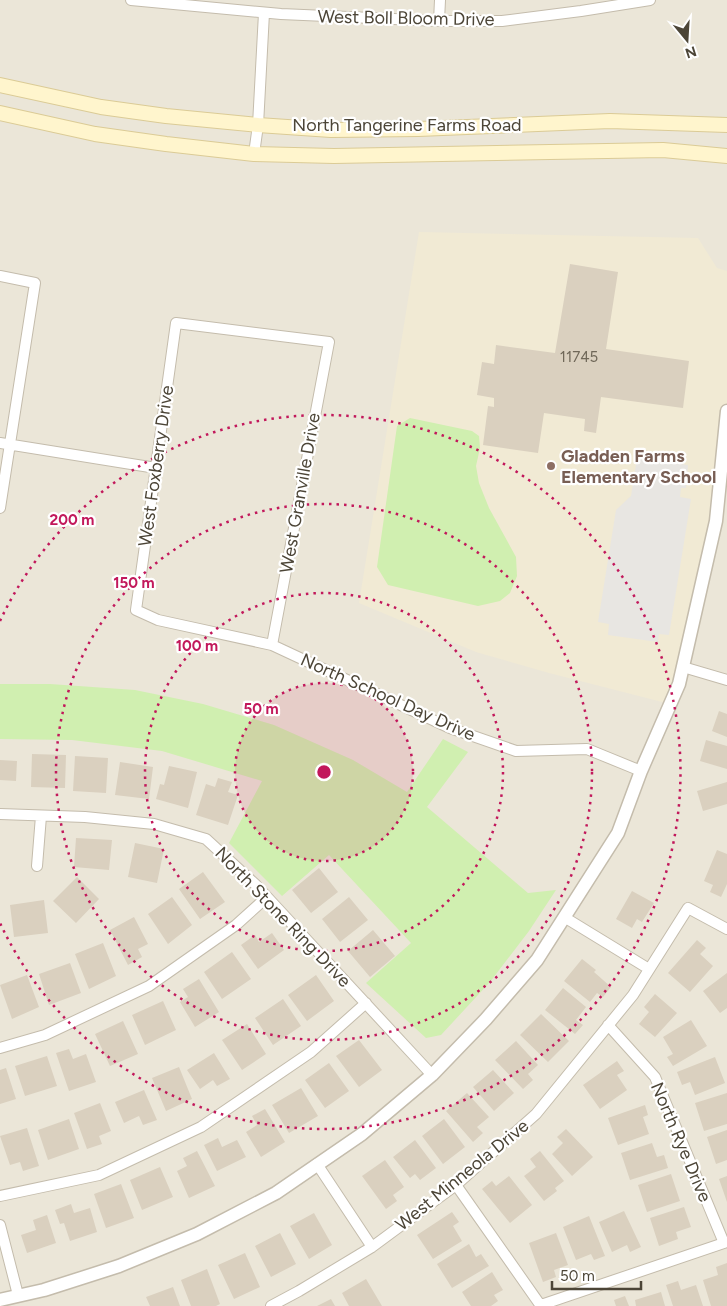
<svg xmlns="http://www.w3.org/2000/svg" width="727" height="1306" viewBox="0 0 727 1306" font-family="Figtree,sans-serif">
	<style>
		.residential { fill: #ebe6d8 }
		.education { fill: #f1ead4 }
		.green { fill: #d0efb0 }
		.parking { fill: #e8e6e2 }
		.building { fill: #dad0bf }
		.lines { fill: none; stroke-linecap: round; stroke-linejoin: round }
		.minor-casing { stroke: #c4bcac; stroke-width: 12 }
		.tertiary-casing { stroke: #c4bcac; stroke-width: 15 }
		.secondary-casing { stroke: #dbcb96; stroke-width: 16 }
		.minor { stroke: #fff; stroke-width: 10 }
		.tertiary { stroke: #fff; stroke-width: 12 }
		.secondary { stroke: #fff5cd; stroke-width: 14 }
		.ring { fill: none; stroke: #c2185b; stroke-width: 2.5; stroke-dasharray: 2.5 5 }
		.education-dot { fill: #8d6e63; stroke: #fff; stroke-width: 2 }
		.labels { text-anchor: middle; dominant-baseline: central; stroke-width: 4.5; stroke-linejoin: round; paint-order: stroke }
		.number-label { font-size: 15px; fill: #706859 }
		.street-label { font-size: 18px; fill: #4c4537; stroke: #fff }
		.education-label { font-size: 18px; font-weight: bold; fill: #785e54; stroke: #fff; text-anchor: start }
		.centre { fill: #c2185b; stroke: #fff; stroke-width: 2.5 }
		.ring-label { font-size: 15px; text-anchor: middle; font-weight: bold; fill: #c2185b; stroke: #fff; stroke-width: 4.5; stroke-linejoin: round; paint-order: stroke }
	</style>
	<rect width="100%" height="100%" fill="#f7f4eb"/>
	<!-- residential -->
	<path class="residential" d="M0,0H727V1306H0Z"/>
	<!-- education -->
	<path class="education" d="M419,232L698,238L717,268L727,271V411L716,521L670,704L549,673L476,652L359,603Z"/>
	<!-- green -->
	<path class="green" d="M410,418L472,431L479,436L480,448L476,466L479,483L489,508L516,557L517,576L510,593L500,601L478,606L388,585L377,567L397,426Z
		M0,684H50L135,690L203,704L274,725L353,760L407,792L443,739L468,752L427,807L528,893L556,890L529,931L490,982L441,1035L426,1038L366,983L411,943L329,855L282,896L229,843L262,781L162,751L72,740L0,739Z"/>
	<!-- parking -->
	<path class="parking" d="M637,458L688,465L686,488H681L680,497L691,499L669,635L659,634L658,642L608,635L609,624L598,622L616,510L631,496Z"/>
	<!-- building -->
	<path class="building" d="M570,264L618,272L606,349L689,361L683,408L601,397L596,433L584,431L585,419L544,413L538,453L483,445L488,406L494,407V398L477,395L482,362L494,364L496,345L555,353Z
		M719,711L727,714V737L712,731Z
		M706,740L727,746V769L700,761Z
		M32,754L66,755L65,788L31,787Z
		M75,756L108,758L106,793L73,791Z
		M0,760L17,761L16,781L0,780Z
		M120,762L153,767L149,799L115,795Z
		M169,766L197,772L188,808L156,799L160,784L164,785Z
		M218,778L232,782L228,792L238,795L228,825L196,815L206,784L215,787Z
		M727,782V804L703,811L697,791Z
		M76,838L112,840L109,870L74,867Z
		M135,843L164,849L157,883L128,877Z
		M717,850L727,854V884L721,897L710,892L713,885L704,881Z
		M319,868L338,892L311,913L292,890Z
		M203,872L225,902L200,919L179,889Z
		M77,877L99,899L76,923L53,901Z
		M632,891L654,903L642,922L637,919L632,928L616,919Z
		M172,897L192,925L168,944L148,914Z
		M349,897L368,920L340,942L322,919Z
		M44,900L48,933L14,937L10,905Z
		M134,917L148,944L138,949L142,957L128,965L110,930Z
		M373,930L395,956L370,977L348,951Z
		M272,933L284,950L258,969L241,945L255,935L259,942Z
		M697,940L706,948L700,954L713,966L690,992L668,973Z
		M103,943L116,976L89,989L75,954Z
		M232,952L251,979L222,999L204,972Z
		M582,959L596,970L594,972L611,987L603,997L597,993L590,1002L564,981Z
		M70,963L81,993L49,1005L39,974Z
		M727,973V1008L720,1013L703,991Z
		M27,975L39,1007L12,1019L0,985Z
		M316,975L334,1001L307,1021L288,995Z
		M199,979L219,1012L195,1027L180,1002L188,997L183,989Z
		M563,988L586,1007L576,1020L583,1025L575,1034L545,1010Z
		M655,994L677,1013L655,1037L639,1024L649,1012L644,1007Z
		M283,999L301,1026L273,1045L255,1018Z
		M163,1001L176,1030L145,1045L132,1015Z
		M541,1014L569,1041L548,1062L520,1035Z
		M691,1020L707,1046L673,1066L667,1057L673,1054L663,1037Z
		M123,1021L138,1054L110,1066L95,1034Z
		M247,1024L266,1054L242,1070L222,1040Z
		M359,1040L382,1070L359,1087L336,1056Z
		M516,1041L538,1065L528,1074L533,1080L523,1089L495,1060Z
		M69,1049L73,1059L86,1054L96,1082L69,1091L56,1053Z
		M214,1053L230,1079L217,1086L213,1080L200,1089L187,1070Z
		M47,1056L57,1086L25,1096L15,1066Z
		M715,1057L725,1083L695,1095L690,1082L682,1085L677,1072Z
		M617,1061L624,1071L617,1075L627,1090L600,1109L583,1085Z
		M329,1063L349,1091L325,1108L305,1080Z
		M179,1067L192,1099L166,1111L152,1078Z
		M6,1068L16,1099L0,1104V1070Z
		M493,1070L514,1093L494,1111L473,1087Z
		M301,1088L318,1116L289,1133L272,1105Z
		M144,1090L157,1120L143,1125L139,1116L124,1123L115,1102Z
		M467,1093L489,1117L477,1127L483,1133L473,1142L446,1111Z
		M727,1093V1124L704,1131L695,1103Z
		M100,1103L111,1131L99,1136L102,1144L87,1149L74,1113Z
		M645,1105L648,1115L643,1117L649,1134L618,1145L608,1118Z
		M265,1109L285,1142L261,1157L246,1132L257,1125L252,1116Z
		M69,1119L79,1149L48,1160L38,1130Z
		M444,1119L465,1147L443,1164L422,1136Z
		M27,1128L39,1166L23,1171L20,1162L10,1165L0,1136Z
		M566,1129L593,1157L572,1176L552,1154L563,1143L557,1137Z
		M727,1130V1160L716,1164L707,1137Z
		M218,1138L222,1147L237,1140L246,1157L217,1171L204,1145Z
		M415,1140L436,1168L420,1180L415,1174L410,1178L393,1157Z
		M652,1143L657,1157L664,1155L668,1168L630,1180L621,1153Z
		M197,1151L215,1186L189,1198L177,1171L187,1166L183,1158Z
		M540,1151L564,1181L555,1188L557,1191L544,1201L524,1176L536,1167L530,1159Z
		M385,1160L404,1187L393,1195L397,1201L386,1209L362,1176Z
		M160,1167L173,1197L142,1210L130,1180Z
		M671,1174L680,1201L647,1212L638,1185Z
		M509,1176L532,1205L510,1223L482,1189L492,1181L496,1186Z
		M727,1176V1202L719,1179Z
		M121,1184L134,1218L106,1228L94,1194Z
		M71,1204L74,1213L90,1208L97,1232L70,1241L64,1223L60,1224L55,1210Z
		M684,1207L691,1227L676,1232L678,1239L659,1246L650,1218Z
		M624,1211L641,1247L630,1252L627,1245L612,1252L599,1222Z
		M452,1212L459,1222L453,1226L462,1241L433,1259L417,1235Z
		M314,1213L332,1245L309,1259L290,1226Z
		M47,1215L56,1243L27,1253L21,1235L36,1230L33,1220Z
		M589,1216L605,1256L594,1260L591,1254L576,1260L563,1227Z
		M280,1233L296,1264L271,1277L255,1246Z
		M556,1233L568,1265L554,1270L556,1277L543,1282L529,1243Z
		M469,1244L476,1257L481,1254L489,1266L452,1288L437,1264Z
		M245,1253L260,1287L234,1299L218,1265Z
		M727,1263V1306H711L703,1280L718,1275L716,1267Z
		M207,1269L220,1304L216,1306H191L181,1280Z
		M492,1272L503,1290L494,1295L498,1301L491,1306H471L462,1292Z
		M366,1279L382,1306H349L342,1293Z
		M678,1281L681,1290L696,1285L703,1306H673L666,1285Z
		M173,1287L180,1306H150L146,1297Z
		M661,1292L665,1306H636L635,1300Z
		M625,1296L629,1306H616L614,1300Z
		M331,1299L335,1306H317Z"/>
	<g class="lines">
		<defs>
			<path id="minor" d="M131,0L281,14L439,21H502L581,11L650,0
				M439,21L440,0
				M254,154L258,125L264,13
				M0,276L35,283L0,508
				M0,443L156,468
				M272,645L329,342L176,323L136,610L158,620L272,645L450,728L516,751L587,749L641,771
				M683,667L727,680
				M0,814L85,817L154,824L206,839L256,885L432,1075
				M37,866L41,816
				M564,917L649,969
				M608,1025L655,1077L724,1243
				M0,1048L45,1035L149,986L236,925L267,897
				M317,1164L372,1247
				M456,1185L541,1306
				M0,1196L99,1175L201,1127L311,1052L366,1003
				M0,1225L18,1295
				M541,1305L727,1242
				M271,1306L299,1291L372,1247L456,1185L536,1114L633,995L688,908L727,929"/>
			<path id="tertiary" d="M0,1300L44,1290L119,1266L197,1234L276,1193L362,1134L432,1075L486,1019L537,960L618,833L641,771L679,684L716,521L727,411"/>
			<path id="secondary" d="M0,85L101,107L166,116L258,125L331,130L418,129L610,121L727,125
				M0,113L95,134L166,144L254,154L334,156L663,150L727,156"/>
		</defs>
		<!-- minor casing -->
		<use href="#minor" class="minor-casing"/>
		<!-- tertiary casing -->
		<use href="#tertiary" class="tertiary-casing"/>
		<!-- secondary casing -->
		<use href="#secondary" class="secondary-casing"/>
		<!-- minor -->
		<use href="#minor" class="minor"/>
		<!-- tertiary -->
		<use href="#tertiary" class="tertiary"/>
		<!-- secondary -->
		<use href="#secondary" class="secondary"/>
	</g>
	<!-- distance rings -->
	<circle cx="324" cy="772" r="89" fill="#c2185b" fill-opacity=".12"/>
	<g class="ring">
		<circle cx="324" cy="772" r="89"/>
		<circle cx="324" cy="772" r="179"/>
		<circle cx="324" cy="772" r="268"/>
		<path d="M0 621A357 357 0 1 1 0 923"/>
	</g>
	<!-- markers -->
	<circle class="education-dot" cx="551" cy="466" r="5"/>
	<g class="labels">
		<!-- number labels -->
		<g class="number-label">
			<text x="579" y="357">11745</text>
		</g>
		<!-- street labels -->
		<g class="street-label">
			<text transform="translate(406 18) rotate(1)">West Boll Bloom Drive</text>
			<text x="407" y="125">North Tangerine Farms Road</text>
			<text transform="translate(156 466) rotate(-82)">West Foxberry Drive</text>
			<text transform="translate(300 493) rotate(-80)">West Granville Drive</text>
			<text transform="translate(388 697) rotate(24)">North School Day Drive</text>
			<text transform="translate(283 917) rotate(46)">North Stone Ring Drive</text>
			<text transform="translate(681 1142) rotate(67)">North Rye Drive</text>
			<text transform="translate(462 1175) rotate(-39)">West Minneola Drive</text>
		</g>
		<!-- education labels -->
		<g class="education-label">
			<text x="561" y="456">Gladden Farms<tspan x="561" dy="21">Elementary School</tspan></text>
		</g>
	</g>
	<circle cx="324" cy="772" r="8" class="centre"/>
	<g class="ring-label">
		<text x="72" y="525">200 m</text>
		<text x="134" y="588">150 m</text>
		<text x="197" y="651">100 m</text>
		<text x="261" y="714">50 m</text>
	</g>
	<!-- north arrow -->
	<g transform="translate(687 40) rotate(162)" stroke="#ffffff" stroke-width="4" paint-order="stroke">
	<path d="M0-4L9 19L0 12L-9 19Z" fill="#4c4537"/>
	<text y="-8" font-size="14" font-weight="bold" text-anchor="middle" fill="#4c4537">N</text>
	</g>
	<!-- scale -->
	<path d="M552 1281v8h89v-8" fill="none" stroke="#4c4537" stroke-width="2.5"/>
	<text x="560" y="1281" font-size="15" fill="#4c4537" stroke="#ffffff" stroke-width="4" paint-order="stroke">50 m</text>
</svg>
